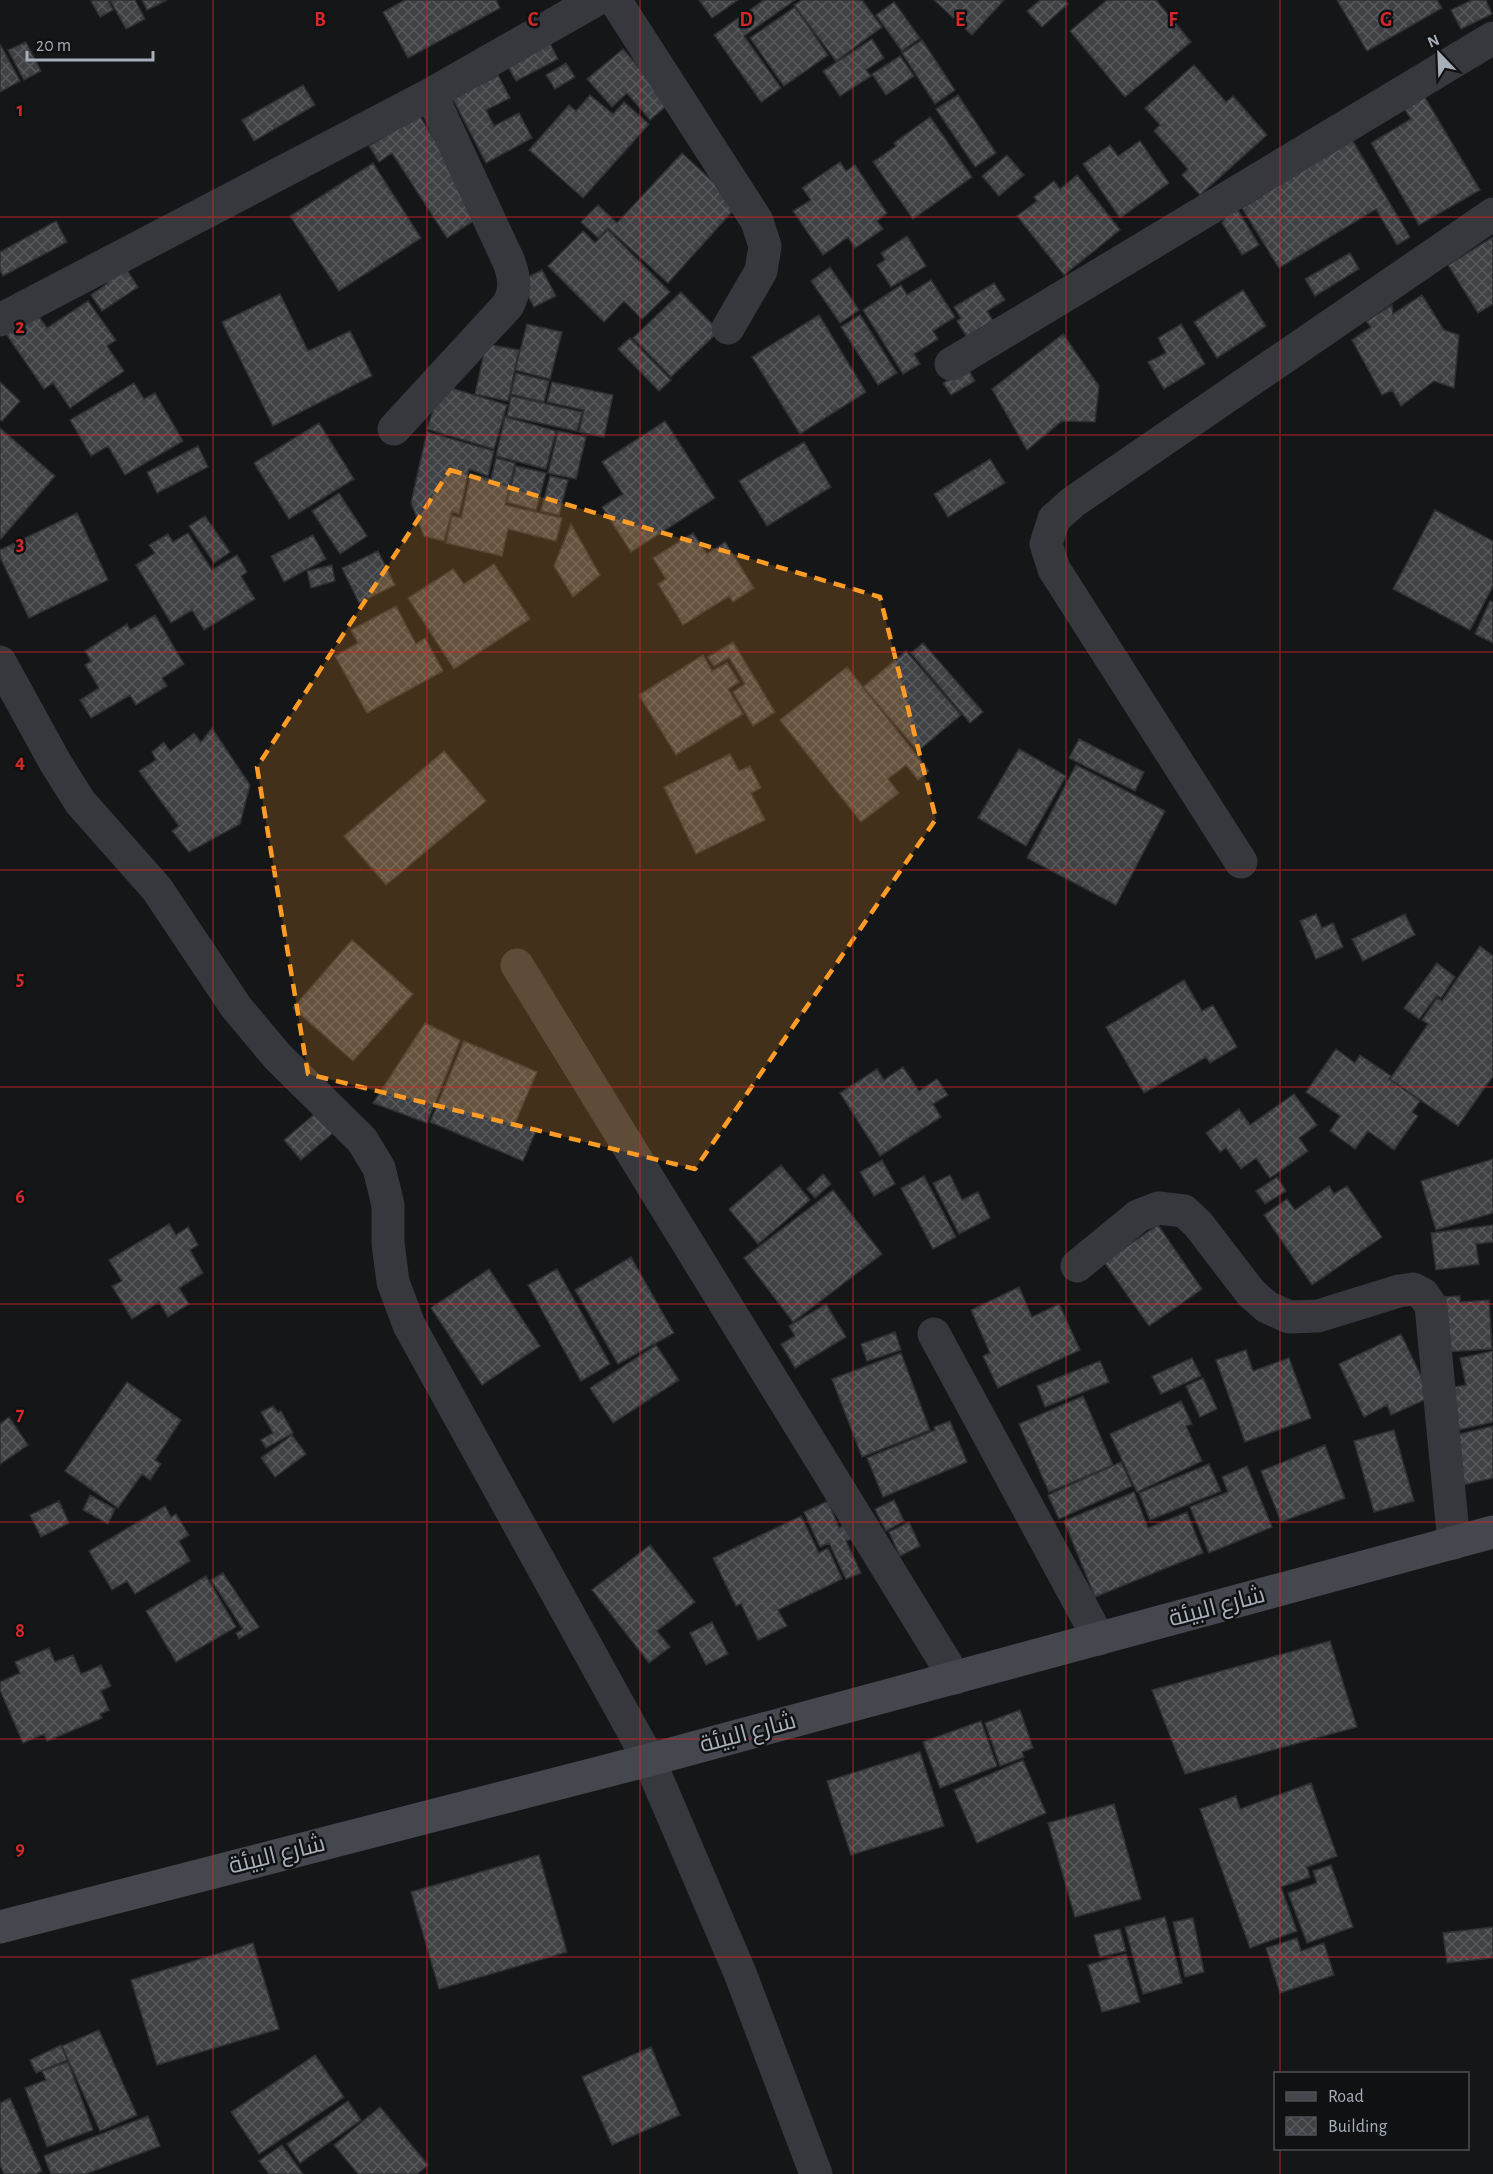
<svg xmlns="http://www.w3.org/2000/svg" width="1493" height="2174" viewBox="0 0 1493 2174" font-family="'Alegreya Sans',Cairo,sans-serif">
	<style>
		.building { fill: url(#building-cross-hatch); stroke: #2f3034; stroke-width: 1.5 }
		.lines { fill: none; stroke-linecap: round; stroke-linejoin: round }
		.street { stroke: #36383d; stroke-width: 33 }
		.secondary { stroke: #44474d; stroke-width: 33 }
		.marked { fill: #ff9c26; fill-opacity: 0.2; stroke: #ff9c26; stroke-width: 4.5; stroke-dasharray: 12 8; stroke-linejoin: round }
		.grid { fill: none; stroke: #d62828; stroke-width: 1.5; stroke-opacity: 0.55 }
		.labels { text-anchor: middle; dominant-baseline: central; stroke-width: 5; stroke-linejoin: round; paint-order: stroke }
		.street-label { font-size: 24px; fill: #a6aeb9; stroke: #101113 }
		.grid-label { font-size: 20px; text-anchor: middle; font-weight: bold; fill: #d62828; stroke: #101113; stroke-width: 5; stroke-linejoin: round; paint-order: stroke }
	</style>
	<defs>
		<pattern id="building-cross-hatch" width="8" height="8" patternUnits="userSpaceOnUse" patternTransform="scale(1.5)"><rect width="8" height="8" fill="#3f4145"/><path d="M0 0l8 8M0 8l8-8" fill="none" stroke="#585a5e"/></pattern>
	</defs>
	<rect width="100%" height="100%" fill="#151618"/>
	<!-- building -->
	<path class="building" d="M108,0L113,10L100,17L91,1Z
		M110,0H135L145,19L126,29Z
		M142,0H167L147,10Z
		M405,0H496L500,8L408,58L383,12Z
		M699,0H738L712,18Z
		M764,0H795L744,36L781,88L761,102L714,35Z
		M802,0H862L882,27L836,61L794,5Z
		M934,0H1004L972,35Z
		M1040,0H1064L1068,4L1042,27L1027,11Z
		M1107,0H1156L1191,42L1125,97L1070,31Z
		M1337,0H1437L1442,8L1367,51Z
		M1472,0H1486L1492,14L1461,29L1451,10Z
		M894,2L920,38L902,51L876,15Z
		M795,7L828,55L784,86L750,38Z
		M872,39L884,58L866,70L871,76L840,96L823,71Z
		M922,40L955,90L935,104L902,53Z
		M26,42L41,71L24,80L8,50Z
		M549,42L558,59L516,81L507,65Z
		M0,44L20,81L0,92Z
		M623,49L670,103L650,120L627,93L612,107L587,79Z
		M900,56L914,76L886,95L872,74Z
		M566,63L575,77L555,89L546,75Z
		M1194,65L1226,102L1233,96L1267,135L1200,195L1182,175L1188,169L1154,131L1160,125L1145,108Z
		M498,75L510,98L486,110L494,126L519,113L532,138L486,163L453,99Z
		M303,85L315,105L254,141L242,120Z
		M590,95L613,114L624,102L649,124L583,198L529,150L569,105L576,111Z
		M958,95L996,153L975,167L936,109Z
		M1424,96L1480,190L1419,225L1371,143L1411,119L1404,108Z
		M419,115L483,215L447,238L392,153L379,162L369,146Z
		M930,117L972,177L913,219L873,162L896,146L894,143Z
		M1351,138L1410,237L1397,245L1376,209L1279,268L1242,208L1262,196L1260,192Z
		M1140,141L1169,183L1120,218L1083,164L1110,145L1118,156Z
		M682,153L738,205L668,283L608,228L598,238L581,222L598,205L617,223Z
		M1007,155L1024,175L999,196L982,176Z
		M840,162L846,171L855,165L887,213L877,221L883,229L855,248L848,237L823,255L793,211L811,200L802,188Z
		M373,163L421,238L339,291L290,216Z
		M1077,175L1120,230L1064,275L1017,216L1037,201L1034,197L1054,181L1060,189Z
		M1233,202L1259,245L1242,255L1222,223Z
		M56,221L67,242L3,276L0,270V252Z
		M608,230L670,292L642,319L624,301L604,322L548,266L583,231L595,243Z
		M907,236L926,266L891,287L877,265L885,260L881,253Z
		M1493,237V304L1478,313L1448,265Z
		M1350,253L1359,269L1315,296L1305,279Z
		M123,264L138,287L102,311L91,295L108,283L105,277Z
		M830,267L859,310L840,323L811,281Z
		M542,270L556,296L534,307L520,281Z
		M931,280L955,317L933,331L938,339L914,354L920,364L903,374L863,310L901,285L907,295Z
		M994,283L1005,300L987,311L994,323L968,339L957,321L961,318L954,307Z
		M1243,290L1266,326L1217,358L1194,322Z
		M681,292L719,331L671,377L633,338Z
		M280,294L308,351L350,331L372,376L273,426L222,322Z
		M1422,295L1444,330L1459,335L1454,388L1434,381L1401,406L1392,390L1382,395L1352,340L1371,327L1366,321L1392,305L1393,314Z
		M88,301L116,340L107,346L124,371L70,408L53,383L44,389L6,334L36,313L47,328Z
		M819,315L866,392L800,434L752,357Z
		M860,315L897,373L878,385L841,327Z
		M527,324L562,332L550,379L515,370Z
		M1181,324L1205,364L1164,389L1148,362L1166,353L1158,338Z
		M1063,334L1099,386L1095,422L1062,421L1027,450L992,389Z
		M630,338L671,380L659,391L618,349Z
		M486,344L519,350L508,401L475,394Z
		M968,369L975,381L951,395L943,383Z
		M516,373L549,381L544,402L511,394Z
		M0,382L20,401L2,421L0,420Z
		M552,382L613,395L604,437L579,432L584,410L547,402Z
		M134,383L144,399L155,393L183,441L125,475L108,446L91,456L70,420Z
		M441,385L507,405L494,449L427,429Z
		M511,396L582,412L577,431L507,416Z
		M505,417L556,431L546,469L496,456Z
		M665,421L715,498L631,552L602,507L623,494L602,462Z
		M319,423L354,479L289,519L254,463Z
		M0,428L55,476L1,539L0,538Z
		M558,431L586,437L576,479L548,473Z
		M427,432L494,451L488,476L469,469L459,514L452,511L444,541L424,536L411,503Z
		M804,442L831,487L767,526L739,481Z
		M198,446L208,467L157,493L147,472Z
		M496,458L515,463L505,505L562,518L556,541L508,529L502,556L446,543L452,516L461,518L471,474L491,479Z
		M990,459L1005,483L948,517L934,494Z
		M516,466L546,473L536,510L507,502Z
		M550,476L568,480L559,515L541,511Z
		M339,493L367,536L340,554L312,511Z
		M1435,510L1493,541V586L1470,630L1393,589Z
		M77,513L108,580L29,618L0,557V550Z
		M205,516L230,552L214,563L189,526Z
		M571,524L600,575L573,597L554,566Z
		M188,533L212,570L237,555L247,572L241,576L255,599L204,630L192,610L171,623L136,565L155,553L149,545L168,534L173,542Z
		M693,533L707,554L725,542L754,588L733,602L729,596L683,625L658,584L666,579L653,558Z
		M313,535L326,559L284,582L271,556Z
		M378,551L395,585L359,603L342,568Z
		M494,564L530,619L454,669L408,598L453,569L464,584Z
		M332,565L335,581L311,588L307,571Z
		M1490,601L1493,602V643L1475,634Z
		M396,606L416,644L425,638L443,671L367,713L335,656L358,643L351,630Z
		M155,615L184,664L162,678L167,686L136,705L130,695L91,718L80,700L99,688L85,665L91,661L85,651L127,624L130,630Z
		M733,642L775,712L753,726L733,692L745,684L729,657L714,666L708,657Z
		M923,643L983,712L970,723L911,653Z
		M906,651L961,715L918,751L863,687Z
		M703,655L712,671L727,663L739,682L728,689L743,714L676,755L639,695Z
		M847,667L929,771L918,780L906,765L888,779L899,793L861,822L780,720Z
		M212,728L250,785L240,824L189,852L172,831L179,826L139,771L156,760L152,752L164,742L170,751L194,733L201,742Z
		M1079,739L1144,772L1135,791L1069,758Z
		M1019,749L1066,776L1026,846L978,818Z
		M444,751L486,801L386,885L344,836Z
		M730,754L739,771L750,766L761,788L751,793L765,820L696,854L664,787Z
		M1076,765L1165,811L1116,905L1027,858Z
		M1316,914L1322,928L1333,923L1343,947L1316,959L1300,921Z
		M1405,914L1415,935L1363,961L1352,939Z
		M352,940L413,994L353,1061L293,1008Z
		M1480,946L1493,956V1076L1458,1126L1390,1079L1428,1024L1422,1020L1437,998L1442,1001Z
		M1437,963L1455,977L1441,998L1437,995L1419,1019L1404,1008Z
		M1184,980L1202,1011L1213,1005L1237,1047L1210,1063L1206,1057L1144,1093L1106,1027Z
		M425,1023L460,1040L427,1123L373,1103Z
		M464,1041L537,1072L515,1123L536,1131L523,1161L430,1122Z
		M1336,1049L1355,1063L1360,1055L1391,1076L1389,1079L1420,1101L1412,1112L1418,1116L1394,1150L1368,1131L1355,1149L1330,1131L1340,1116L1306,1092Z
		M903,1067L919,1091L937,1079L948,1095L933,1104L941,1117L880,1156L840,1093L877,1069L884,1080Z
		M1294,1094L1317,1125L1299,1138L1308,1151L1270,1178L1256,1158L1241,1169L1226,1148L1220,1152L1206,1133L1239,1109L1250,1125Z
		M317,1112L334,1132L301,1160L284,1140Z
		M1493,1159V1213L1436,1230L1421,1181Z
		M882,1160L895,1184L874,1196L860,1172Z
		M781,1165L810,1200L758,1244L729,1209Z
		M823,1174L831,1184L815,1198L807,1189Z
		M950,1175L962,1200L978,1192L990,1218L959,1234L933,1183Z
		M924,1176L956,1237L933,1249L901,1188Z
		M1277,1177L1286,1191L1265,1204L1256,1191Z
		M1329,1186L1334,1194L1347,1186L1382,1237L1312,1285L1264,1215L1287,1199L1295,1210Z
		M833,1190L882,1254L793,1322L744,1258Z
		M169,1224L176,1235L188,1227L198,1245L190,1250L203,1273L179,1288L189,1304L168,1317L159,1302L132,1319L112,1286L122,1281L109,1260Z
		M1158,1225L1202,1289L1149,1326L1104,1262Z
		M1493,1225V1242L1476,1244L1479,1264L1436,1270L1431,1233Z
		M631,1257L674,1333L618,1364L575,1290Z
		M489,1269L540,1346L482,1385L431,1308Z
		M557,1269L610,1364L581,1381L528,1285Z
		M1019,1287L1032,1317L1059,1304L1080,1350L998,1388L983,1356L990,1353L971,1310Z
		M1460,1296V1302L1489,1300L1492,1349L1445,1352L1441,1297Z
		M826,1304L846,1337L795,1368L781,1344L795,1336L789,1326Z
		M895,1332L901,1350L867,1361L861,1344Z
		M1401,1334L1431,1397L1391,1415L1387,1405L1364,1417L1339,1364Z
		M656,1345L679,1380L613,1423L590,1388Z
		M1246,1350L1253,1371L1289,1358L1311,1418L1245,1442L1216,1360Z
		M1493,1351V1422L1458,1430L1448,1388L1466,1385L1460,1358Z
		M901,1353L930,1430L862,1457L832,1379Z
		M1192,1358L1201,1376L1161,1394L1152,1376Z
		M1100,1361L1109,1382L1045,1407L1037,1386Z
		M1203,1378L1217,1409L1200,1417L1186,1386Z
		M127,1382L181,1420L155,1460L161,1464L150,1480L142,1474L118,1508L65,1471Z
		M1083,1396L1113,1465L1049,1492L1019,1424Z
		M1181,1401L1192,1424L1186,1426L1202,1461L1137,1492L1110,1434Z
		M273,1406L278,1413L281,1411L293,1433L266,1448L261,1440L273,1433L261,1412Z
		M9,1417L28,1445L0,1464V1424Z
		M950,1421L967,1462L883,1497L867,1458L935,1430L934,1427Z
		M1493,1426V1478L1462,1485L1451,1436Z
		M1394,1430L1414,1501L1374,1512L1354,1441Z
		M292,1435L306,1454L275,1477L261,1458Z
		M1325,1445L1345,1498L1281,1522L1261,1471Z
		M1121,1462L1132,1486L1059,1519L1048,1495Z
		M1209,1464L1221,1491L1150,1520L1139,1493Z
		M1247,1466L1272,1527L1209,1553L1190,1507L1228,1492L1222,1477Z
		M1134,1492L1148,1528L1187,1512L1203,1553L1095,1597L1064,1521Z
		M90,1495L115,1509L108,1524L83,1510Z
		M894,1500L904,1521L886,1531L875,1509Z
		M59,1501L69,1523L41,1537L30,1515Z
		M828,1501L839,1528L847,1524L853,1538L846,1541L861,1573L846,1579L829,1543L820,1547L804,1512Z
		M165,1506L171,1517L176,1514L189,1535L179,1541L190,1561L135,1594L127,1581L112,1590L89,1551Z
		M801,1516L819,1553L828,1548L842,1579L778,1610L787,1626L758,1640L741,1604L736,1606L713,1558Z
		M909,1522L920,1546L900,1556L889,1532Z
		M650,1545L695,1602L657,1631L670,1647L649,1663L592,1590Z
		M223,1573L259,1627L239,1639L236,1633L243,1629L211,1580Z
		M206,1576L236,1627L176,1662L146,1611Z
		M712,1622L728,1654L706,1665L690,1633Z
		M1330,1641L1357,1727L1185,1774L1152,1690Z
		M49,1648L55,1662L73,1655L81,1674L101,1665L111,1686L101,1691L109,1710L100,1714L102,1718L47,1741L44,1734L23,1743L0,1690V1682L20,1673L15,1662Z
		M1020,1710L1033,1748L1022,1752L1024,1757L1000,1766L985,1723Z
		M981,1721L997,1766L940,1788L923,1742Z
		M920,1752L944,1826L851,1855L827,1781Z
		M1023,1760L1046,1813L977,1843L954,1790Z
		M1311,1783L1337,1856L1307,1867L1310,1877L1281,1887L1297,1931L1250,1948L1200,1809L1236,1796L1240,1809Z
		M1114,1804L1141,1899L1075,1917L1048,1823Z
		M539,1855L567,1952L439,1989L411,1892Z
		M1331,1865L1353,1927L1307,1943L1288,1893L1317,1883L1313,1871Z
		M1165,1917L1182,1983L1143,1994L1125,1927Z
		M1193,1918L1204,1972L1185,1977L1173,1922Z
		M1493,1927V1958L1447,1963L1443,1933Z
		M1120,1929L1126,1951L1100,1957L1094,1935Z
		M1297,1938L1301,1951L1324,1943L1334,1975L1280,1993L1266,1948Z
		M253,1943L279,2029L157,2065L131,1980Z
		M1126,1954L1140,2002L1102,2012L1088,1965Z
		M99,2030L137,2115L100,2131L62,2046Z
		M61,2045L67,2060L36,2073L30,2060Z
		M651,2047L680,2115L612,2145L582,2077Z
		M315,2055L344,2097L259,2154L231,2112Z
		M68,2062L93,2130L47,2147L25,2088L46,2080L42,2071Z
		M10,2098L42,2171L36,2174H4L0,2165V2103Z
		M348,2101L361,2120L300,2163L287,2144Z
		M380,2107L428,2165L417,2174H358L334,2145Z
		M148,2116L160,2146L86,2174H51L44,2156Z
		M282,2145L303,2174H269L259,2161Z"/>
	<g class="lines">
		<!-- street -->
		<path class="street" d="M615,0L757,221L765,246L761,271L728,328
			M0,320L431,94L596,0
			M951,364L1493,38
			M394,429L508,305C516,289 515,279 509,262L431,94
			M0,662L55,762L80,802L157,889L236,1007L277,1056L362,1140L379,1168L388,1205V1243L393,1282L409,1325L649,1760L740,1973L816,2174
			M1241,862L1054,569L1046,544L1054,519L1073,502L1493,214
			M517,965L955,1678
			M1077,1266L1138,1216L1158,1208L1184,1211L1198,1224L1251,1293L1267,1307L1289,1317L1318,1316L1399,1291L1413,1289L1423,1294L1431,1306L1454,1543
			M934,1334L1099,1639"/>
		<!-- secondary -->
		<path class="secondary" d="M0,1927L649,1760L1493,1532"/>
	</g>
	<!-- marked area -->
	<path class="marked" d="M450,470L880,597L936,819L695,1169L308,1074L257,767Z"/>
	<!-- grid -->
	<path class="grid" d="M213,0V2174M427,0V2174M640,0V2174M853,0V2174M1066,0V2174M1280,0V2074M0,217H1493M0,435H1493M0,652H1493M0,870H1493M0,1087H1493M0,1304H1493M0,1522H1493M0,1739H1493M0,1957H1493M1280,2148V2174"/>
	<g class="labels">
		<!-- street labels -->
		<g class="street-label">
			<text transform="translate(1217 1607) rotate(-15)">شارع البيئة</text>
			<text transform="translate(748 1733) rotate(-15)">شارع البيئة</text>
			<text transform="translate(277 1855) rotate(-14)">شارع البيئة</text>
		</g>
	</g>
	<g class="grid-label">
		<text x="320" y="26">B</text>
		<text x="533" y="26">C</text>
		<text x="746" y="26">D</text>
		<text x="960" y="26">E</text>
		<text x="1173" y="26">F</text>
		<text x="1386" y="26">G</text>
		<text x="20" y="116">1</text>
		<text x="20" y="333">2</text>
		<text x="20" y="550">3</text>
		<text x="20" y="768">4</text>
		<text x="20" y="985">5</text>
		<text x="20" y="1203">6</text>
		<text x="20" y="1420">7</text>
		<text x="20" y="1637">8</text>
		<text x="20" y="1855">9</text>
	</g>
	<!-- legend -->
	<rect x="1274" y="2072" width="195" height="78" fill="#101113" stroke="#4c5055" stroke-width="1.5"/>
	<rect x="1286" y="2092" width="30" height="9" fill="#44474d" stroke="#4c5055" stroke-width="1.5"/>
	<text x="1328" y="2102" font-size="18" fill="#a6aeb9">Road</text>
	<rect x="1286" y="2117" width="30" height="18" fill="url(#building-cross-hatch)" stroke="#4c5055" stroke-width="1.5"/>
	<text x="1328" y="2132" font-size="18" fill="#a6aeb9">Building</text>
	<!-- north arrow -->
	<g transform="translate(1439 54) rotate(337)" stroke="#101113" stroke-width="4.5" paint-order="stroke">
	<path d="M0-4.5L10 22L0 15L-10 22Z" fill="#a6aeb9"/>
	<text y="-9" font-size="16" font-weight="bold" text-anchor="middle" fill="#a6aeb9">N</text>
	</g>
	<!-- scale -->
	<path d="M27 51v9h126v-9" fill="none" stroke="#a6aeb9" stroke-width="3"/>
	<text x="36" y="51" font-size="18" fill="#a6aeb9" stroke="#101113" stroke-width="4.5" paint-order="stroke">20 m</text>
</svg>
